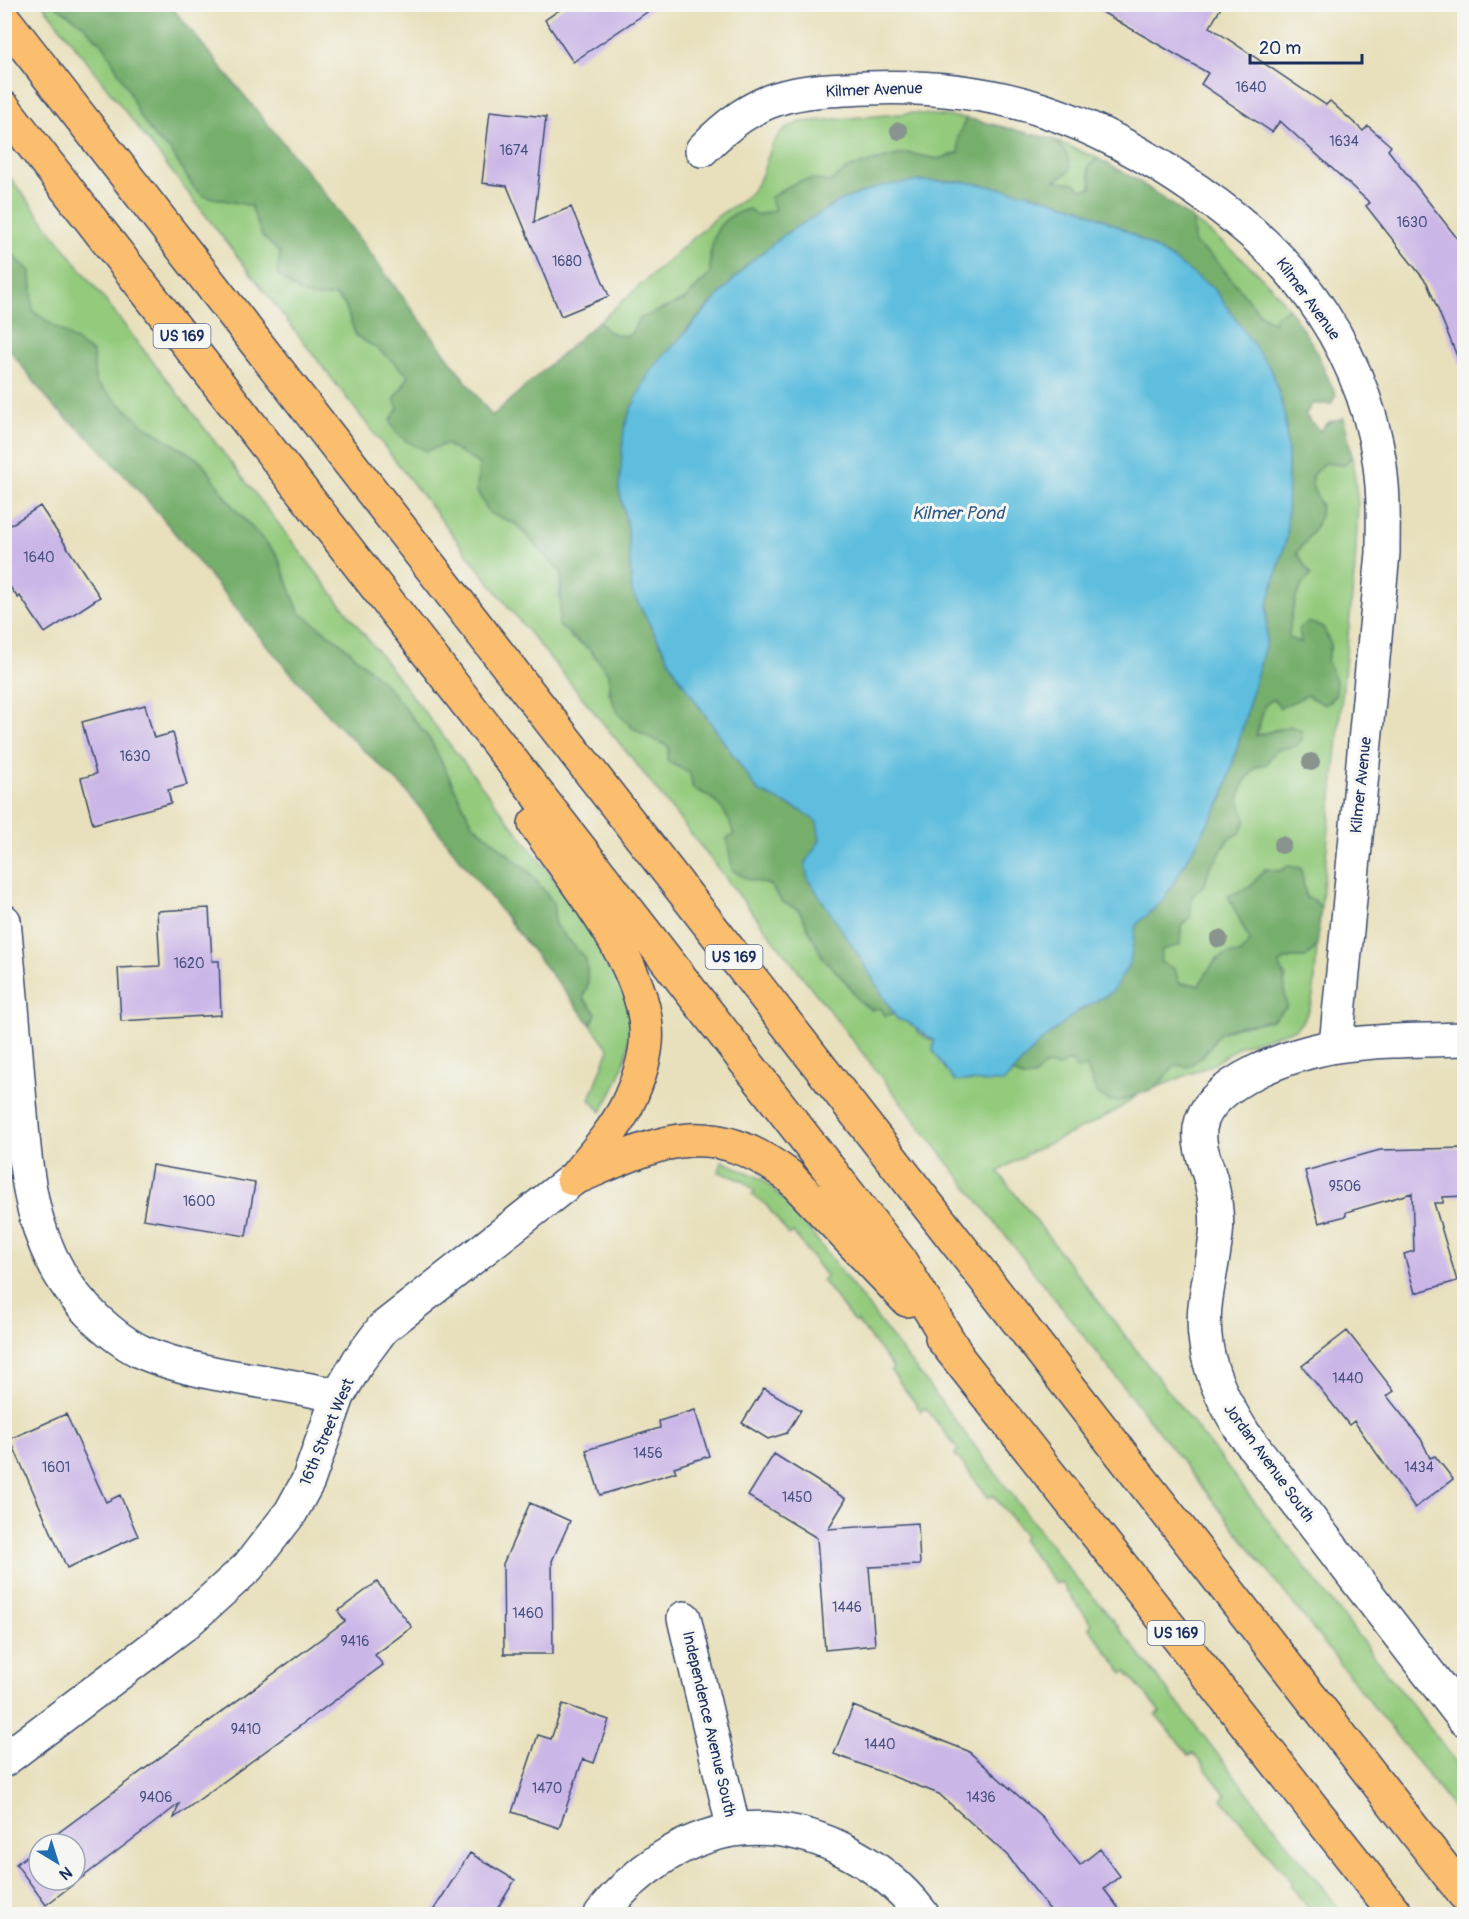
<svg xmlns="http://www.w3.org/2000/svg" width="1469" height="1919" viewBox="0 0 1469 1919" font-family="Pangolin,sans-serif">
	<style>
		.green { fill: #93ca7c; stroke: #577c6d; stroke-width: 1.5 }
		.forest { fill: #76ae6c; stroke: #486e65; stroke-width: 1.5 }
		.water { fill: #5fbede; stroke: #3d769e; stroke-width: 1.5 }
		.building { fill: #cbb7e7 }
		.lines { fill: none; stroke-linecap: round; stroke-linejoin: round }
		.street-casing { stroke: #3a4a6c; stroke-width: 36 }
		.highway-casing { stroke: #3a4a6c; stroke-width: 36 }
		.street { stroke: #fff; stroke-width: 33 }
		.highway { stroke: #fbbd6e; stroke-width: 33 }
		.tree { fill: #88948d }
		.labels { text-anchor: middle; dominant-baseline: central; stroke-width: 6; stroke-linejoin: round; paint-order: stroke }
		.number-label { font-size: 14px; fill: #475180 }
		.shield { fill: #f6f6f2; stroke: #5d6b8a; stroke-width: 1.5 }
		.shield-label { font-size: 15px; font-weight: bold; fill: #1b2f5e }
		.street-label { font-size: 16px; fill: #1b2f5e; stroke: #f6f6f2 }
		.water-label { font-size: 18px; font-style: italic; fill: #2f5a84; stroke: #f6f6f2 }
	</style>
	<rect width="100%" height="100%" fill="#f6f6f2"/>
	<filter id="ink" filterUnits="userSpaceOnUse"><feTurbulence type="fractalNoise" baseFrequency=".0167" numOctaves="2"/><feDisplacementMap in="SourceGraphic" scale="12" xChannelSelector="R" yChannelSelector="G"/><feConvolveMatrix kernelMatrix="1 2 1 2 8 2 1 2 1" color-interpolation-filters="sRGB"/></filter>
	<filter id="wash" filterUnits="userSpaceOnUse"><feTurbulence type="fractalNoise" baseFrequency=".008" numOctaves="4" result="noise"/><feDisplacementMap in="SourceGraphic" scale="24" xChannelSelector="R" yChannelSelector="G"/><feGaussianBlur stdDeviation="1.35" result="paint"/><feColorMatrix in="noise" values="0 0 0 0 0 0 0 0 0 0 0 0 0 0 0 0 0 1.4 0 .05"/><feComposite in="paint" operator="in"/></filter>
	<g filter="url(#wash)">
		<rect width="100%" height="100%" fill="#e8e0bc"/>
		<!-- green -->
		<path class="green" d="M43,5H55L82,24L104,46L129,91L138,113L155,138L171,151L194,188L251,206L262,235L345,305L356,336L378,349L410,376L395,400L445,444L479,464L477,491L489,513L516,524L562,574L559,597L570,637L589,649L609,674V693L632,728L669,747L667,761L690,773L693,789C735,803 736,842 747,879L770,885L782,902L799,910L823,958L847,983L858,1000L880,1008L886,1016L894,1013L897,1019L911,1022L920,1034L1003,1082L1013,1072L1023,1078C1046,1064 1061,1055 1087,1067L1097,1094L1118,1102L1138,1095C1096,1129 1042,1140 998,1172L1464,1772V1822L634,761L510,609Z
			M911,113L966,118L958,138L960,152L938,159L907,153L851,167L829,183L775,210L757,215L710,252V274L684,300L639,319L630,335C617,338 606,333 599,322C638,287 678,252 717,217C727,208 741,204 750,193C774,168 760,135 801,122Z
			M1052,139L1097,158L1088,167L1092,188L1081,189L1074,183L1054,181L1062,147Z
			M4,170L582,915C595,937 613,960 622,984C639,1029 625,1074 601,1112L590,1099L609,1049L591,1025L596,1013L583,998L588,984L586,959L555,925L553,902L530,873L472,823L431,741L387,686L342,644L299,612L277,555L234,508L201,461L145,426L95,382L93,353L32,311L31,272L5,247Z
			M1193,220C1228,246 1263,273 1289,309L1275,316L1274,323L1260,314L1215,259L1193,243Z
			M1352,456L1358,505L1355,565L1321,908L1314,900L1306,898L1304,886L1280,871L1265,869L1250,887L1240,922L1250,941L1240,954L1216,959L1199,985L1179,983L1160,963L1161,950L1181,934V926L1190,918L1192,897L1205,883L1210,865L1217,859L1228,839L1240,833L1246,820L1239,800L1243,784L1256,767L1266,764L1276,749L1296,746L1277,729L1256,736L1265,705L1274,699L1295,701L1336,681L1327,661L1331,645L1301,643L1289,638L1290,622L1299,586L1297,553L1317,525L1321,505L1311,488L1312,475L1325,463L1344,465Z
			M1317,946C1314,974 1319,1010 1295,1029L1240,1046L1212,1065L1155,1088L1176,1065L1188,1067L1204,1055L1220,1033L1235,1027L1272,1020L1286,977L1278,963L1290,958H1305Z
			M722,1161L762,1179L795,1211L1075,1577L1100,1604L1343,1914H1313L1290,1885L1293,1883L1222,1799L1226,1795L1193,1753L1190,1756L1156,1715L1160,1712L1126,1671L1123,1673L1089,1627L1092,1624L1060,1582L1056,1584L1022,1540L1025,1536L993,1495L989,1498L955,1454L958,1450L926,1408L921,1411L891,1371L893,1367L857,1321L854,1322L822,1280L826,1276L793,1232L789,1235L766,1205L752,1195L755,1192L744,1181L719,1172Z"/>
		<!-- forest -->
		<path class="forest" d="M55,5H170L330,200L492,416L599,321C606,332 617,338 630,335L639,319L684,300L710,274C710,240 713,218 749,209L757,215L775,210L770,198C792,184 803,174 829,182L851,167L907,153L938,159L959,153L958,138L966,118L1052,139C1064,148 1070,155 1070,171L1055,181L1074,183L1081,189L1092,188L1088,167L1097,158L1137,180L1193,220L1194,243L1215,259L1260,314L1274,323L1275,316L1289,309L1313,345L1336,395L1331,404H1312L1305,415L1320,431L1329,422L1344,418L1352,456L1344,465L1325,463L1312,475C1311,488 1315,492 1319,502C1326,520 1306,540 1297,553L1311,575C1294,591 1290,614 1289,638L1301,643L1299,628L1308,622L1323,627L1331,645L1327,661L1336,681V694L1325,705L1307,695L1280,708L1274,699L1265,705L1256,736L1290,726L1301,730L1302,740L1296,746L1276,750L1266,764L1256,767L1243,784L1239,800L1246,820L1240,833L1228,839L1217,859L1210,866L1205,883L1192,897L1190,918L1181,926L1180,945L1162,950L1160,962L1175,969L1179,983L1199,985C1210,968 1218,950 1240,954L1250,941L1228,896L1250,887L1265,869L1280,871L1288,866L1301,868L1306,898L1314,900L1321,908L1317,946L1305,958H1291L1279,963C1287,979 1283,989 1287,1007L1272,1020L1235,1027L1220,1033L1204,1055L1188,1067L1176,1065L1155,1088L1118,1102L1108,1100L1097,1094L1087,1067L1076,1069L1071,1060L1058,1067L1045,1065L1034,1077L1023,1078L1013,1072L1038,1044L1078,1011L1112,992L1130,964L1136,925L1164,899L1223,798L1266,642L1267,606L1287,537L1288,453L1284,412L1272,371L1247,339L1174,260L1120,227L1079,208L1031,194L842,200L788,232L748,264L688,328L623,461L619,489L628,529L632,592L677,674L758,791L802,811L818,822L820,841L805,863L894,1013L886,1016L880,1008L871,1010L858,1000L847,983L823,958L799,910L782,902L770,885L747,879L732,870L727,838L734,835C727,811 717,797 693,789L690,773L667,761L669,747C632,729 608,719 609,674L589,649L559,626L562,574L516,524L489,513L477,491L479,464L446,444L427,451C410,444 396,438 390,421L398,408L394,400L409,376L378,349L356,336L345,305L335,295C308,302 296,291 277,274L280,253L262,236L251,206L204,196L194,188L171,151L155,138L138,113L129,91L104,46L82,24Z
			M4,247L31,272L33,311L93,353L95,382L145,426L201,461L234,508L277,555L299,612L342,644L387,686L431,741L472,823L530,873L553,902L555,925L586,959L588,984L583,998L596,1013L591,1025L404,788L336,724L263,641L155,509L95,443L53,406L5,344Z"/>
		<!-- water -->
		<path class="water" d="M919,181L967,182L1031,194L1079,208L1120,227L1174,260L1215,290L1272,371L1284,412L1288,453L1287,537L1267,606L1266,642L1223,798L1164,899L1136,925L1130,963L1112,992L1078,1011L1038,1044L1004,1082L954,1081L933,1051L934,1040C919,1033 913,1022 897,1019L861,959L808,879L805,863L820,840L817,822L802,811L758,791L677,674L632,592L628,529L619,489L624,429L631,409L650,371L748,264L788,232L842,200L881,186Z"/>
		<g id="blocks">
			<!-- building -->
			<path class="building" d="M568,4H659L573,62L545,20Z
				M1088,4H1223L1210,27L1326,105L1330,101L1363,131L1368,126L1391,146L1388,150L1464,247V373L1427,283L1366,206L1370,203L1280,121L1272,132L1201,84L1208,73Z
				M490,111L546,117L534,222L571,207L609,296L561,316L507,186L482,183Z
				M40,506L100,597L45,633L20,596L18,598L4,579V529Z
				M145,705L154,738L173,733L187,785L168,790L171,803L93,824L81,778L96,774L82,722Z
				M209,908L212,961H219L221,1015L121,1021L118,968L160,966L157,911Z
				M1464,1148V1196L1443,1197V1203H1434L1457,1281L1415,1293L1404,1254L1414,1251L1412,1193L1346,1212V1216L1319,1223L1305,1171L1380,1150Z
				M152,1165L255,1183L246,1236L143,1219Z
				M1347,1331L1394,1391L1387,1396L1421,1439L1430,1458L1435,1456L1453,1479L1415,1508L1354,1421L1349,1425L1302,1366Z
				M764,1388L801,1410L787,1433L768,1439L742,1423Z
				M695,1410L709,1456L674,1467L676,1472L600,1495L586,1450L660,1428L659,1421Z
				M66,1414L106,1502L120,1495L138,1536L67,1568L10,1439Z
				M774,1454L846,1499L828,1529L918,1523L920,1565L869,1567L875,1645L825,1650L817,1538L748,1496Z
				M530,1503L570,1521L552,1561L553,1654H504L503,1564Z
				M377,1582L412,1627L375,1655L383,1665L174,1818L179,1804L46,1905L16,1864L39,1847V1880H75V1844H43L345,1621L338,1611Z
				M563,1704L609,1720L594,1763L583,1759L559,1828L512,1812L538,1735L551,1739Z
				M853,1706L968,1751L1042,1817L1080,1865L1100,1849L1120,1876L1104,1889L1123,1914H1053L1008,1856L939,1794L834,1754Z
				M470,1853L515,1880L494,1914H431Z"/>
		</g>
	</g>
	<g filter="url(#ink)">
		<use href="#blocks" fill-opacity="0" stroke="#3a4a6c" stroke-width="1.5"/>
		<g class="lines">
			<defs>
				<path id="street" d="M702,150C758,93 791,91 868,88C999,83 1092,117 1198,191C1247,225 1290,263 1322,313C1355,363 1378,425 1382,485C1384,508 1383,531 1383,553L1336,1046
					M4,921C9,974 14,1026 18,1079C26,1168 26,1253 96,1319C110,1332 126,1345 144,1353C205,1378 274,1380 338,1396
					M1464,1039C1422,1040 1379,1040 1337,1046C1297,1052 1207,1081 1200,1128C1198,1148 1206,1162 1211,1181C1215,1198 1218,1218 1216,1235C1214,1256 1209,1277 1206,1298C1198,1349 1217,1392 1244,1434L1464,1719
					M684,1618L734,1830
					M4,1760L186,1623L248,1567L291,1512L308,1481L338,1396L359,1360L383,1328L573,1179
					M601,1914C633,1873 681,1838 734,1830C805,1820 880,1859 922,1914"/>
				<path id="highway" d="M4,19L1464,1894
					M4,108L899,1259L956,1353
					M535,824C573,880 641,959 646,1027C649,1053 637,1084 626,1107C613,1132 593,1155 575,1177
					M573,1179C658,1143 706,1114 789,1176L907,1300
					M942,1338L1396,1914"/>
			</defs>
			<!-- street casing -->
			<use href="#street" class="street-casing"/>
			<!-- highway casing -->
			<use href="#highway" class="highway-casing"/>
			<!-- street -->
			<use href="#street" class="street"/>
			<!-- highway -->
			<use href="#highway" class="highway"/>
		</g>
		<!-- trees -->
		<g class="tree">
			<circle cx="899" cy="131" r="9"/>
			<circle cx="1311" cy="762" r="9"/>
			<circle cx="1282" cy="845" r="9"/>
			<circle cx="1219" cy="939" r="9"/>
		</g>
	</g>
	<g class="labels">
		<!-- number labels -->
		<g class="number-label">
			<text x="1251" y="87">1640</text>
			<text x="1344" y="141">1634</text>
			<text x="514" y="150">1674</text>
			<text x="1412" y="222">1630</text>
			<text x="567" y="261">1680</text>
			<text x="39" y="557">1640</text>
			<text x="135" y="756">1630</text>
			<text x="189" y="963">1620</text>
			<text x="1345" y="1186">9506</text>
			<text x="199" y="1201">1600</text>
			<text x="1348" y="1378">1440</text>
			<text x="648" y="1453">1456</text>
			<text x="56" y="1467">1601</text>
			<text x="1419" y="1467">1434</text>
			<text x="797" y="1497">1450</text>
			<text x="847" y="1607">1446</text>
			<text x="528" y="1613">1460</text>
			<text x="355" y="1641">9416</text>
			<text x="246" y="1729">9410</text>
			<text x="880" y="1744">1440</text>
			<text x="547" y="1788">1470</text>
			<text x="156" y="1797">9406</text>
			<text x="981" y="1797">1436</text>
		</g>
		<!-- shield labels -->
		<g class="shield">
			<rect x="153.5" y="324" width="57" height="24" rx="4.5"/>
			<rect x="705.5" y="945" width="57" height="24" rx="4.5"/>
			<rect x="1147.5" y="1621" width="57" height="24" rx="4.5"/>
		</g>
		<g class="shield-label">
			<text x="182" y="336">US 169</text>
			<text x="734" y="957">US 169</text>
			<text x="1176" y="1633">US 169</text>
		</g>
		<!-- street labels -->
		<g class="street-label">
			<text transform="translate(874 90) rotate(-2)">Kilmer Avenue</text>
			<text transform="translate(1308 299) rotate(54)">Kilmer Avenue</text>
			<text transform="translate(1361 785) rotate(-84)">Kilmer Avenue</text>
			<text transform="translate(327 1432) rotate(-67)">16th Street West</text>
			<text transform="translate(1269 1463) rotate(54)">Jordan Avenue South</text>
			<text transform="translate(709 1724) rotate(77)">Independence Avenue South</text>
		</g>
		<!-- water labels -->
		<g class="water-label">
			<text x="958" y="513">Kilmer Pond</text>
		</g>
	</g>
	<!-- margin -->
	<rect width="1469" height="1919" fill="none" stroke="#f6f6f2" stroke-width="24"/>
	<!-- north arrow -->
	<g transform="translate(57 1862) rotate(142)"><circle r="28" fill="#f6f6f2" stroke="#9ea6b7" stroke-width="1.5"/>
	<path d="M0-4.5L10 22L0 15L-10 22Z" fill="#1f6fb2"/>
	<text y="-9" font-size="16" font-weight="bold" text-anchor="middle" fill="#1b2f5e">N</text>
	</g>
	<!-- scale -->
	<path d="M1250 54v9h112v-9" fill="none" stroke="#1b2f5e" stroke-width="3"/>
	<text x="1259" y="54" font-size="18" fill="#1b2f5e" stroke="#f6f6f2" stroke-width="4.5" paint-order="stroke">20 m</text>
</svg>
